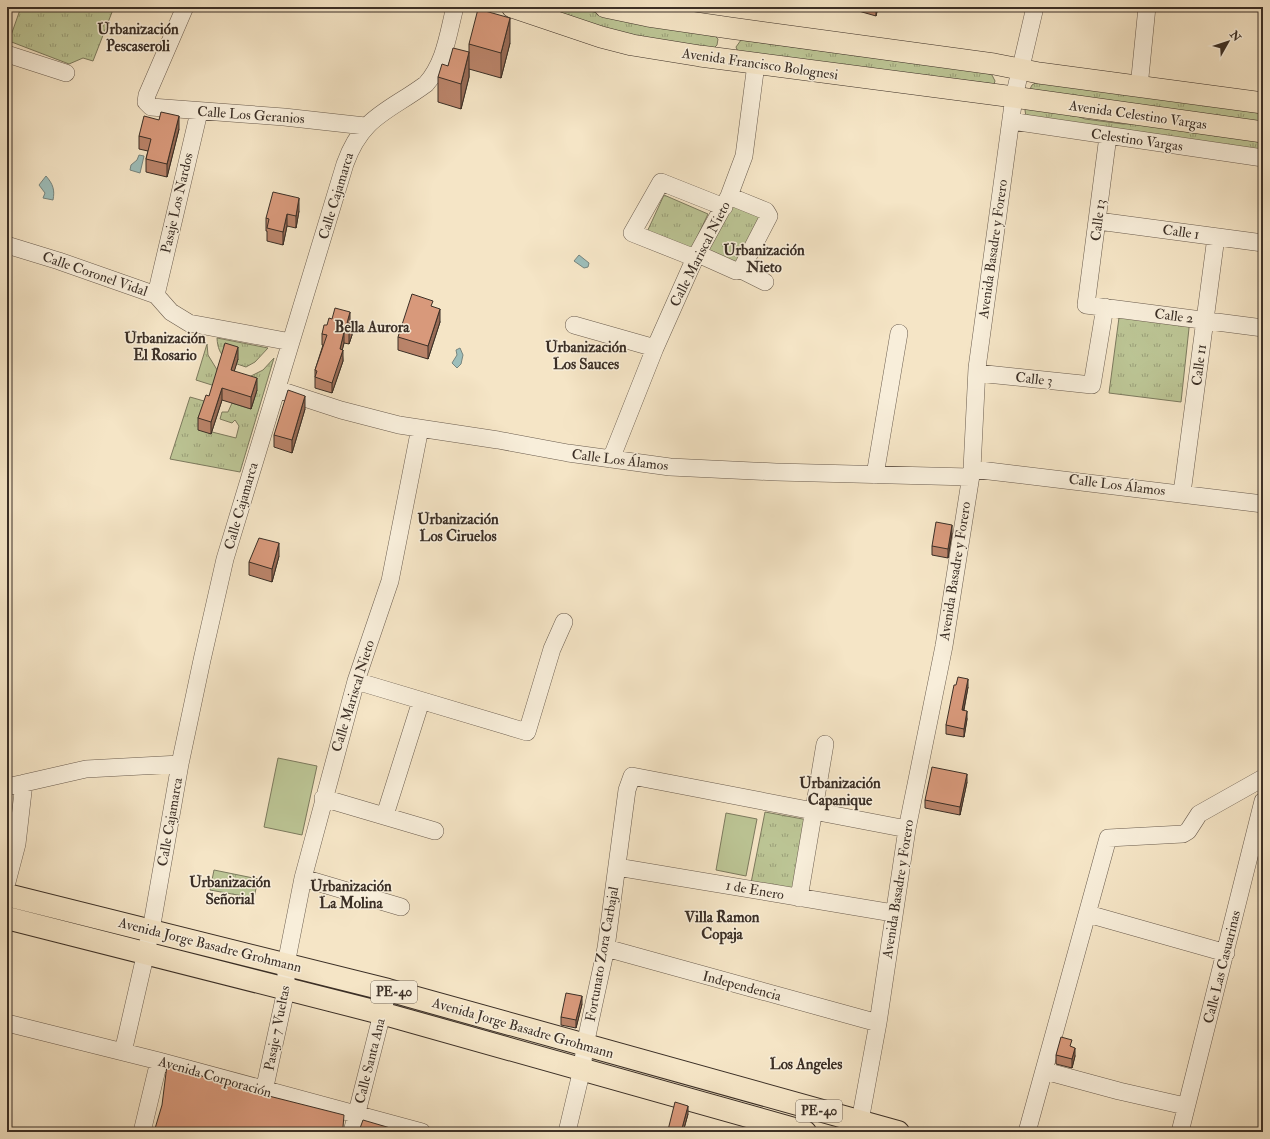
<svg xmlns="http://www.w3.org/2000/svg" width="1270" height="1139" viewBox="0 0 1270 1139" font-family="'IM FELL Double Pica',serif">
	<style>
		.grass { fill: url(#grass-tufts); stroke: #7c7a5e }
		.pitch { fill: #bcc595; stroke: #7c7a5e }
		.water { fill: #9dbeba; stroke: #76857f }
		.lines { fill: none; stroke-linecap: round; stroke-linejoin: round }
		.minor-casing { stroke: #6a5c4e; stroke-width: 18 }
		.major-casing { stroke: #3b2f26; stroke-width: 22 }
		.highway-casing { stroke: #3b2f26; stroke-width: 24 }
		.minor { stroke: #f8eeda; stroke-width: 17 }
		.major { stroke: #f5e5c6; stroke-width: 21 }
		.highway { stroke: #f5e5c6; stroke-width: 22 }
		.wall { fill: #ba846a; stroke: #3b2f26 }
		.shaded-wall { fill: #976b56; stroke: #3b2f26 }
		.building { fill: #d8997b; stroke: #3b2f26 }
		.labels { text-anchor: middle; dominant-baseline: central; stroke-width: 3; stroke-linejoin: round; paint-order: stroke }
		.shield { fill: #f8eeda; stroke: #74685c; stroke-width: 1 }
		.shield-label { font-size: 13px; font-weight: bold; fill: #3b2f26 }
		.street-label { font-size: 14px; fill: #3b2f26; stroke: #f8eeda }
		.neighbourhood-label { font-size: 15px; font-weight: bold; fill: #3b2f26; stroke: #f8eeda }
	</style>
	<defs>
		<pattern id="grass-tufts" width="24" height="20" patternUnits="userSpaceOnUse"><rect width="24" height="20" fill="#bcc595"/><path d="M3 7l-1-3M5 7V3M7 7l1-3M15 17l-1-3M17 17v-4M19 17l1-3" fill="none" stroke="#9aa079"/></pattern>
	</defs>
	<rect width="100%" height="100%" fill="#f5e5c6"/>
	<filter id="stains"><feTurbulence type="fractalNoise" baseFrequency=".005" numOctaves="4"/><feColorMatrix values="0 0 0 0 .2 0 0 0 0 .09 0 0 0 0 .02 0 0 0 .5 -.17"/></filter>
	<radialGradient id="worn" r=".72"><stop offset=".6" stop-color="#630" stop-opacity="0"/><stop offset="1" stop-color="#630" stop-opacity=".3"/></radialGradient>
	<!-- grass -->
	<path class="grass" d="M21,7H114L93,61L83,58L69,64L9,41Z
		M534,7H579L605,16L714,35L718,39L717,45L713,49L590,28Z
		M741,40L987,73L992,75L995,81L994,84L738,52L736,47Z
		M1037,82L1263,112V127L1030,89L1032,85Z
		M1027,107L1056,108L1085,119L1123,124L1159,123L1263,137V151L1026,117L1025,110Z
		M664,195L708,214L691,250L647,232Z
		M730,204L763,216L741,264L706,250Z
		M1120,310L1190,319L1181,402L1109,393Z
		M217,338L268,348L255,362L246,367C228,361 218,358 217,338Z
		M207,344L208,355L219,373L215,386L196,380Z
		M274,358L240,472L170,459L190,397L204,401L211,434L212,432L236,438L239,426L235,420L232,423L220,419L222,412H228L232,403L251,409L247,378L263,370Z
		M765,812L808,820L795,891L751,883Z
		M214,870L258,879L254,898L210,890Z"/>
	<!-- pitch -->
	<path class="pitch" d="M278,758L317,766L302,835L264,827Z
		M726,813L757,819L746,876L716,870Z"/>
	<!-- water -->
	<path class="water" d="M139,155L144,156L140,173L130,170L131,165L137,160Z
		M46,176C53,184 55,190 53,200L43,198L45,193L39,185Z
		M579,255L589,263L588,267L584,268L574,261Z
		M460,348L463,355L461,364L457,368L452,363L457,355L456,350Z"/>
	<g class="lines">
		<defs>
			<path id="minor" d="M185,7L147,95L146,102L151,107L284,117L365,126
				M7,54L66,73
				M1139,87L1147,7
				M1011,121L1263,158
				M1108,136L1086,305L1263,328
				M729,196L766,211L769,216L741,270
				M1098,221L1263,243
				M7,245L59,261L156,295L171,312L189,323L291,342
				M698,254L736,271L741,270L765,282
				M695,258L632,233L661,182L724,207
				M156,295L199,112
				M574,325L655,348
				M977,373L1092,385L1105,307
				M283,391L341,410L399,425L498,440L568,453L670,467L776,472L970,477
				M611,459L655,348L695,258L729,196L744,156L756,64
				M972,469L1263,504
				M875,475L899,333
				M1182,493L1216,237
				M356,681L527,732L552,649L564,622
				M7,787L86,769L180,764
				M323,798L435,831
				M385,815L421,701
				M617,867L893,913
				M303,878L401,907
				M7,882L17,844L24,783
				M799,898L825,744
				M1088,914L1226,953
				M606,948L878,1023
				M7,1023L159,1061L422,1132
				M123,1052L151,930L180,764L202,660L225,559L345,164C362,116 388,112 426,84C445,63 448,34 455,7
				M1045,1071L1119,1091L1185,1106
				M264,1091L286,990V964L303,878L356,681L390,581L420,428
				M142,1132L159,1061
				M352,1132L388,990
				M567,1132L582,1069L585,1045L606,948L627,790L632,776L907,829
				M858,1132L878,1023L907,829L944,646L972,469L977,368L1014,97L1035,7
				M1027,1132L1108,838L1183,834L1188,831L1199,814L1263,778
				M1180,1132L1263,801"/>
			<path id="major" d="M512,7L601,37L632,45L700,56L1014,97L1263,132
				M605,7L648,16L730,28L994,64L1039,73L1263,103"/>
			<path id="highway" d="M7,895L388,990L898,1132
				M7,918L381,1013L805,1132"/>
		</defs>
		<!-- minor casing -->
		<use href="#minor" class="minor-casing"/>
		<!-- major casing -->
		<use href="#major" class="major-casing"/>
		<!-- highway casing -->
		<use href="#highway" class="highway-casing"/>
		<!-- minor -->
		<use href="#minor" class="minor"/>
		<!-- major -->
		<use href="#major" class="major"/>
		<!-- highway -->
		<use href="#highway" class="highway"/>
	</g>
	<!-- wall -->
	<path class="wall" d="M855,7H878L876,16L855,10Z
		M510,43L501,78L469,69V77L461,109L438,102V77L448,66L469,52V44Z
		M179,129L167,177L146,172V159L148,151L139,149V136Z
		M299,211L296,228L287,226L283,245L267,241V231H266V218Z
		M433,307L440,322L428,359L398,350V337Z
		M350,324L352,335L349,344L344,343L342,350L343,361L332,393L315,388V370L323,345H322V334L327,325Z
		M238,359L234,371L257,390L251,409L222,400L211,434L198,430V418L209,396Z
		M305,409L292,453L274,447V435Z
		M952,533L948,558L932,555V546Z
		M279,556L272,582L249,575V562Z
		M968,687L964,710L967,719L964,737L946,734V725Z
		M967,782L960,815L925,808V800Z
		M582,1004L576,1028L561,1025V1017Z
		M1072,1047L1075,1056L1072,1068L1056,1064V1055Z
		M688,1114L683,1132H668V1130Z"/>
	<!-- shaded-wall -->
	<path class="shaded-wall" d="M876,7H878L876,16Z
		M510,18V43L501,78V53Z
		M469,52V77L461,109V84Z
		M179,116V129L167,177V164Z
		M299,198V211L296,228V216Z
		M287,214V226L283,245V232Z
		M440,309V322L428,359V346Z
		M350,312V323L347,334V323Z
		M352,324V335L349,344V333Z
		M344,332V343L340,359L343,350V361L332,393V383Z
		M238,347V359L231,382V370Z
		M257,378V390L251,409V397Z
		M222,388V400L211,434V422Z
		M305,396V409L292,453V440Z
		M952,525V533L948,558V549Z
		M279,543V556L272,582V569Z
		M968,679V687L962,718V710Z
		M967,711V719L964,737V729Z
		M967,774V782L960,815V807Z
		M582,996V1004L576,1028V1020Z
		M1075,1048V1056L1072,1068V1059Z
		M688,1106V1114L683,1132H681Z"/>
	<!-- building -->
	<path class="building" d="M478,9L510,18L501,53L469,44Z
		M453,48L469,52L461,84L438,77L442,64L448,66Z
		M161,112L179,116L167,164L146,159L151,139L139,136L144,116L159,120Z
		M273,192L299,198L296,216L287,214L283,232L267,228L269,219L266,218Z
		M412,294L433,301L431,306L440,309L428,346L398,337Z
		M335,308L350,312L347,323L352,324L349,333L344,332L340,349L343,350L332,383L315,377L317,371L315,370L327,335L322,334L324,325H327L329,318L332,319Z
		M225,343L238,347L231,370L257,378L251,397L222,388L211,422L198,418L206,395L209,396Z
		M288,390L305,396L292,440L274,435Z
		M936,522L952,525L948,549L932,546Z
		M259,538L279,543L272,569L249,562Z
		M958,677L968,679L962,710L967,711L964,729L946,725L954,685H956Z
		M932,767L967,774L960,807L925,800Z
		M566,993L582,996L576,1020L561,1017Z
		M1061,1037L1072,1040L1070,1046L1075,1048L1072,1059L1056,1055Z
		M167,1065L249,1091L344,1115L343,1127L348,1132H154L162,1105Z
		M675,1102L688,1106L681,1132H676L668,1130Z
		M363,1120L404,1132H354L359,1131Z"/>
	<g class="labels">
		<!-- shield labels -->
		<g class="shield">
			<rect x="371" y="981" width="46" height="22" rx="3"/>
			<rect x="796" y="1100" width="46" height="22" rx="3"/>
		</g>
		<g class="shield-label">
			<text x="394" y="992">PE-40</text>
			<text x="819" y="1111">PE-40</text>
		</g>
		<!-- street labels -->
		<g class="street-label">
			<text transform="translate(760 64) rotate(8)">Avenida Francisco Bolognesi</text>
			<text transform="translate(251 115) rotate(4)">Calle Los Geranios</text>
			<text transform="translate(1138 115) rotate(8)">Avenida Celestino Vargas</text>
			<text transform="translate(1137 140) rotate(8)">Celestino Vargas</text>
			<text transform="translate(336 196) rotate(-73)">Calle Cajamarca</text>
			<text transform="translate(177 203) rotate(-77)">Pasaje Los Nardos</text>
			<text transform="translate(1098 220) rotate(-83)">Calle 13</text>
			<text transform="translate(1181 232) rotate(8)">Calle 1</text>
			<text transform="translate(993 249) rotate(-82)">Avenida Basadre y Forero</text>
			<text transform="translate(700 254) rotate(-63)">Calle Mariscal Nieto</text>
			<text transform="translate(95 274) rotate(19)">Calle Coronel Vidal</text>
			<text transform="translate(1174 316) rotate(7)">Calle 2</text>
			<text transform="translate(1199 365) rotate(-83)">Calle 11</text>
			<text transform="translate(1034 379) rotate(6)">Calle 3</text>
			<text transform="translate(620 460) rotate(7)">Calle Los Álamos</text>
			<text transform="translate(1117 485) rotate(7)">Calle Los Álamos</text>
			<text transform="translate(241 506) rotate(-74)">Calle Cajamarca</text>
			<text transform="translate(955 571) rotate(-81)">Avenida Basadre y Forero</text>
			<text transform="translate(353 696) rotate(-73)">Calle Mariscal Nieto</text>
			<text transform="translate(170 822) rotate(-80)">Calle Cajamarca</text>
			<text transform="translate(898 889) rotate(-81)">Avenida Basadre y Forero</text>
			<text transform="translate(755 890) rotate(10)">1 de Enero</text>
			<text transform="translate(210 945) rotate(14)">Avenida Jorge Basadre Grohmann</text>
			<text transform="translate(602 954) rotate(-80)">Fortunato Zora Carbajal</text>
			<text transform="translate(1222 967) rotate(-76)">Calle Las Casuarinas</text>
			<text transform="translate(742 986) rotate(15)">Independencia</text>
			<text transform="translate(277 1028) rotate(-79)">Pasaje 7 Vueltas</text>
			<text transform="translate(523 1028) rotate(16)">Avenida Jorge Basadre Grohmann</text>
			<text transform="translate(370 1061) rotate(-76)">Calle Santa Ana</text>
			<text transform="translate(215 1077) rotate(16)">Avenida Corporación</text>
		</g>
		<!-- neighbourhood labels -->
		<g class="neighbourhood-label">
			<text x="138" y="29">Urbanización<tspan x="138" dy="17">Pescaseroli</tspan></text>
			<text x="764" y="250">Urbanización<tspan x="764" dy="17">Nieto</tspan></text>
			<text x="372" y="327">Bella Aurora</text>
			<text x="165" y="338">Urbanización<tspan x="165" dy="17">El Rosario</tspan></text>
			<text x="586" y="347">Urbanización<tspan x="586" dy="17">Los Sauces</tspan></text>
			<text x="458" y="519">Urbanización<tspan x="458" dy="17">Los Ciruelos</tspan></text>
			<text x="840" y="783">Urbanización<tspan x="840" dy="17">Capanique</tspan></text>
			<text x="230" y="882">Urbanización<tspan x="230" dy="17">Señorial</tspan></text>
			<text x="351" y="886">Urbanización<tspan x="351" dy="17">La Molina</tspan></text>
			<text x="722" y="917">Villa Ramon<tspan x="722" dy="17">Copaja</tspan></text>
			<text x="806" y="1064">Los Angeles</text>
		</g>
	</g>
	<!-- margin -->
	<rect width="1270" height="1139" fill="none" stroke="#f5e5c6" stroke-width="24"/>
	<rect x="8" y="8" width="1254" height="1123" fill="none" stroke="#3b2f26" stroke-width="2"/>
	<rect x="12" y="12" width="1246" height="1115" fill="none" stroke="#3b2f26"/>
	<!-- north arrow -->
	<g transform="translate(1228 42) rotate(51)" stroke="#f8eeda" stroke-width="3" paint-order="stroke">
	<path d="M0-3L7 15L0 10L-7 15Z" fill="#3b2f26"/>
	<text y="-6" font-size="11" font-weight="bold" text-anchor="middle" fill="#3b2f26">N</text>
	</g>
	<rect width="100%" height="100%" filter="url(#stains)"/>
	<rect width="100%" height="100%" fill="url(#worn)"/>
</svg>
